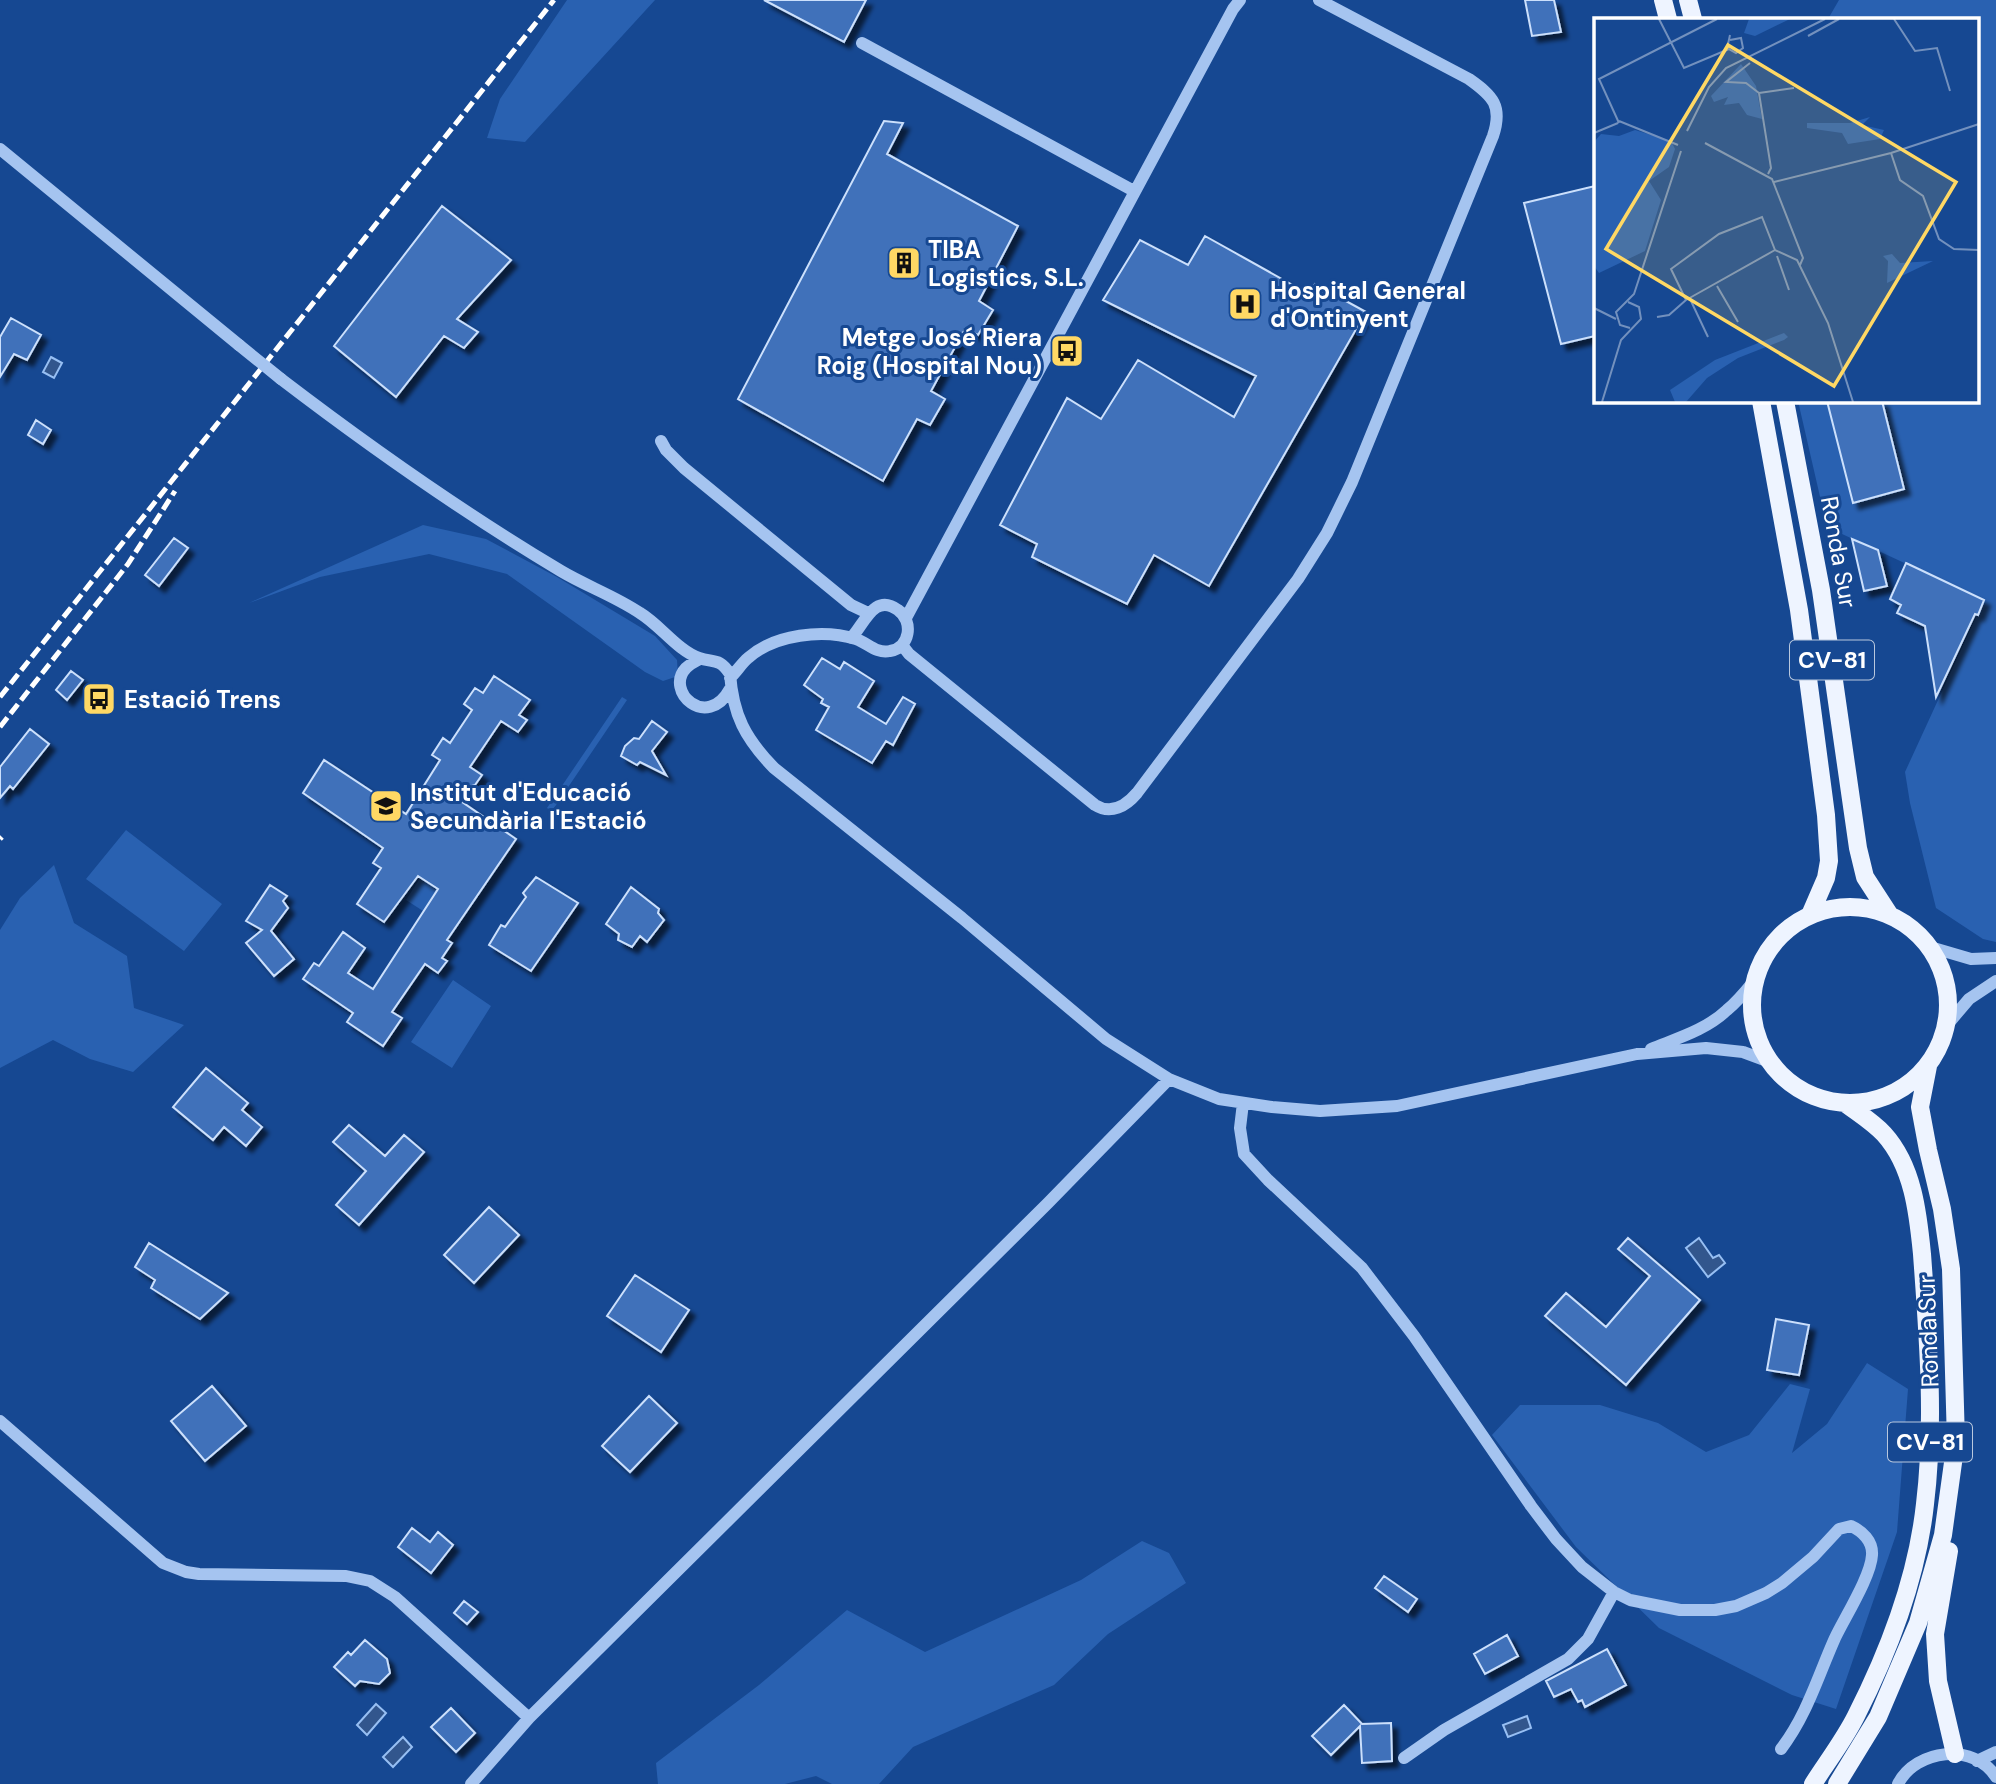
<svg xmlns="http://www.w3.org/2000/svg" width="1996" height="1784" viewBox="0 0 1996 1784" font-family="'DM Sans',sans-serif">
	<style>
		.green { fill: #2961b1 }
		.water { fill: #32568d; stroke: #97bff3; stroke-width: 2 }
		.building { fill: #3f71ba; stroke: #cce0fc; stroke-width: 2; filter: url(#shadow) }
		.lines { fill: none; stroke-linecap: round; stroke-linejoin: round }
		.minor { stroke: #a5c4f0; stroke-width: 12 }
		.major { stroke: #eef4ff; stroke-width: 18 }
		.rail { stroke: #fff; stroke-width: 5; stroke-dasharray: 12 5; stroke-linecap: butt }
		.minor-bridge { stroke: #a5c4f0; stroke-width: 12 }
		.labels { text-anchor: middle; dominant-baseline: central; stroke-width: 6; stroke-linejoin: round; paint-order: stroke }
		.shield { fill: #164892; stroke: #b9c8de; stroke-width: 2 }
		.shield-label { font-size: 23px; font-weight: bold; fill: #fff }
		.poi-label { font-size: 24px; font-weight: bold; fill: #fff; stroke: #164892; text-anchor: start }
		.street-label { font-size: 24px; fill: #fff; stroke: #164892 }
		.inset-road { fill: none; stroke: #7391be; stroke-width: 2 }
		.view { fill: #ffd864; fill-opacity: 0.15; stroke: #ffd864; stroke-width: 3.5 }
		.inset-edge { fill: none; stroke: #fff; stroke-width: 3.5 }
	</style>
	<defs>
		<filter id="shadow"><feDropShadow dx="6" dy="6" stdDeviation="2" flood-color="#0009"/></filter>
	</defs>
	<rect width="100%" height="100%" fill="#164892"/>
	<!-- green -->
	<path class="green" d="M567,0H655L525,142L487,138L500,99Z
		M1839,0H1996V942L1983,939L1936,908L1910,803L1905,772L1984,600L1827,527L1798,401H1977V19H1828Z
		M423,525L486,539L557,577L655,636L677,660L678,676L663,681L645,672L507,574L429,554L320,577L249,603Z
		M622,697L627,700L552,811L547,808Z
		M126,830L222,904L184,951L86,879Z
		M54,865L74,923L127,956L134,1008L184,1025L133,1072L90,1059L53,1040L0,1068V930L20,898Z
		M422,875L444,890L434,918L406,900Z
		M453,980L491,1006L452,1068L411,1042Z
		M1867,1363L1908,1389L1897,1532L1836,1709L1792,1695L1659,1628L1576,1547L1492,1435L1520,1405H1600L1658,1423L1706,1452L1749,1435L1790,1384L1810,1389L1792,1453L1827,1424Z
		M1142,1541L1169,1553L1186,1583L1108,1634L1054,1685L913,1747L879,1784H832L816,1776L785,1784H658L656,1763L759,1685L847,1610L925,1652L1081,1580Z"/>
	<!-- water -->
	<path class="water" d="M51,357L62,363L54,378L43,372Z
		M1699,1238L1713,1258L1719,1255L1725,1263L1708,1277L1686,1248Z
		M376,1704L386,1713L367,1735L357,1725Z
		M1527,1716L1531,1728L1508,1737L1503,1725Z
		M403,1737L412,1747L393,1767L383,1757Z"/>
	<!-- building -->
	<path class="building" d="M764,0H866L844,42Z
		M1525,0H1554L1561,32L1532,36Z
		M884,121L903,123L887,154L1018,226L979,301L993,310L978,335L965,329L931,391L945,399L930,425L917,419L883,481L738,399Z
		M1595,186V336L1561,344L1524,203Z
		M442,206L511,260L457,319L478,332L464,348L444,336L396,397L334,346Z
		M1205,236L1307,293L1315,284L1366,312L1209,586L1154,555L1127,604L1032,557L1037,544L1000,525L1067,398L1101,419L1138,360L1234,417L1256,376L1103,300L1140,240L1188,265Z
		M11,318L41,335L27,360L14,354L0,377V337Z
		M1827,401H1882L1904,489L1853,503Z
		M36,420L51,430L43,444L28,435Z
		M174,538L188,548L159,586L145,575Z
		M1852,539L1878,550L1887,586L1864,591Z
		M1906,563L1984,600L1978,615L1975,614L1936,697L1925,626L1897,613L1901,605L1890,599Z
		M822,658L840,669L844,662L874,681L858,707L886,724L903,697L915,704L893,745L886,741L872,763L816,730L829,707L821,703L823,699L804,685Z
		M71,671L83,680L67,700L56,690Z
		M494,676L530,700L519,715L527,720L518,732L501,721L470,767L482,775L475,785L449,793L516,839L447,940L452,943L442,958L447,961L438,973L425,964L392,1012L402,1018L383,1046L347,1022L353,1013L303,979L314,963L319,966L343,932L365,948L348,973L373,989L438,889L418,876L384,922L357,904L381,868L373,863L383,848L303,793L324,760L406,814L440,760L432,755L443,738L450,743L472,710L464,704L475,688L483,693Z
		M652,721L667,732L652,751L666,775L640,762L637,765L621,756L625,746L634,738L639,739Z
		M30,729L49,744L13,789L10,786L0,798V767Z
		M536,877L578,903L531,971L489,945L501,925L505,927L526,897L523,893Z
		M270,885L287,896L283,901L288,908L271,931L294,959L274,976L246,943L262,930L246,921Z
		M631,887L659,909L658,913L664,920L647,942L640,936L632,947L618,940L619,934L606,924Z
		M206,1068L248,1103L242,1110L262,1127L246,1146L224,1127L213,1140L173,1107Z
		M349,1125L385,1156L404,1135L424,1152L359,1225L336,1205L366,1171L333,1142Z
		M489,1207L519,1235L474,1283L444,1255Z
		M1628,1238L1700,1300L1626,1385L1545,1316L1566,1293L1606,1327L1650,1276L1618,1249Z
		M149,1243L228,1293L200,1319L151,1288L155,1280L135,1267Z
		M635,1275L689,1310L661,1352L607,1316Z
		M1776,1319L1809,1325L1799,1375L1767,1370Z
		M212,1386L246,1426L205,1461L171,1421Z
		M649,1396L677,1423L630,1472L602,1446Z
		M412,1528L430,1542L438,1532L453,1545L431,1573L398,1547Z
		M1384,1576L1417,1599L1408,1612L1375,1588Z
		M464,1601L478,1612L467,1624L454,1613Z
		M1507,1635L1518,1656L1485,1674L1474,1654Z
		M365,1640L387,1659L390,1673L379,1684L360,1681L355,1686L334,1667L348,1652L351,1655Z
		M1607,1649L1626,1685L1585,1707L1582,1700L1578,1702L1571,1689L1554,1697L1546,1681Z
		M1344,1705L1362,1724L1391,1723L1392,1761L1362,1763L1360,1726L1331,1755L1312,1736Z
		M451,1708L475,1733L456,1752L431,1727Z"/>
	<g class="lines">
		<!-- minor -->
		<path class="minor" d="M862,43L1134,191
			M0,149L239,345
			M281,379C370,447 464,513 561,571C586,586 615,596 640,613C660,625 677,650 699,658C713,663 719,657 730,674C733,715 745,738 774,768L962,918L1106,1039L1169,1079L1219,1099L1272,1107L1320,1111L1397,1106L1637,1054L1706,1048L1743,1052L1770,1062
			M661,441L666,450L684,468L851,605L868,613
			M906,618L1233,9L1240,0
			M902,645L909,654L1095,805C1111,815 1126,806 1137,793L1298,579L1327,533L1352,482L1493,136C1503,106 1493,96 1469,79L1319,0
			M700,659C696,661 690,664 686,668C664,691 707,731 730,689
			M730,678C737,671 742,663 748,658C775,634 823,629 856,639C868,643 876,654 890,651C910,648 914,621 898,610C874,592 864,625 851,638
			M1930,947L1971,959L1996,958
			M1947,1025L1969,999L1996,981
			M1651,1049C1678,1038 1706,1030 1727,1010C1737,1002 1746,991 1754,981
			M1243,1103L1240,1128L1244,1154L1268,1180L1362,1268L1414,1336L1531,1506L1556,1539L1582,1567L1614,1592L1630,1600L1680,1610H1715L1736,1606L1766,1593L1782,1583L1813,1557L1839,1529L1851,1526C1862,1531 1873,1541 1872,1555C1871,1576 1845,1617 1835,1638C1818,1676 1807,1715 1781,1749
			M0,1421L163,1563L186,1572L199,1574L346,1576L370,1581L395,1597L529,1718
			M1404,1758L1444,1730L1568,1659L1588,1639L1614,1592
			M1977,1761L1996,1752
			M471,1784L529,1718L1048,1203L1169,1079
			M1898,1784C1916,1749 1974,1742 1996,1777"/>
		<!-- major -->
		<path class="major" d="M1663,0L1668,19
			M1688,0L1693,19
			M1761,401L1799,610L1826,815L1829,861L1826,878L1810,915
			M1785,401L1821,590L1858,848L1865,877L1889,914
			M1752 1005a98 98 0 1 1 196 0a98 98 0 1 1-196 0Z
			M1949,1551L1935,1634L1938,1681L1955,1754
			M1813,1784C1827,1762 1844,1740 1856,1716C1889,1651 1917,1578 1925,1504C1935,1422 1928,1337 1922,1254C1918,1213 1913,1166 1884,1134C1873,1122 1858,1113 1845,1103
			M1837,1784L1878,1717L1918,1623L1943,1535L1956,1441L1951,1269L1942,1209L1928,1150L1920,1107L1928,1066"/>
		<!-- rail -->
		<path class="rail" d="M0,697L554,0
			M0,727L128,564L175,491
			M0,839L2,837"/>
		<!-- minor-bridge -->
		<path class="minor-bridge" d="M239,345L281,379"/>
	</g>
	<!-- icons -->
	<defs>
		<symbol id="building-square" viewBox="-11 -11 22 22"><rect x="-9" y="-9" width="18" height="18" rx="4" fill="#ffd864" stroke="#164892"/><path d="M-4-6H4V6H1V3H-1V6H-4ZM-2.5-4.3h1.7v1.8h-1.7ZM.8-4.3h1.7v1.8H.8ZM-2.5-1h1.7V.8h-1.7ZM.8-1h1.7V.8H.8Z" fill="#111"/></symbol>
		<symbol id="hospital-square" viewBox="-11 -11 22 22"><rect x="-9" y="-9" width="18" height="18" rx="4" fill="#ffd864" stroke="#164892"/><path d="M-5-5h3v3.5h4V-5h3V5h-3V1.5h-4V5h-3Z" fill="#111"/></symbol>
		<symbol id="bus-square" viewBox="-11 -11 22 22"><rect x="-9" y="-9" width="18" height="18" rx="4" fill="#ffd864" stroke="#164892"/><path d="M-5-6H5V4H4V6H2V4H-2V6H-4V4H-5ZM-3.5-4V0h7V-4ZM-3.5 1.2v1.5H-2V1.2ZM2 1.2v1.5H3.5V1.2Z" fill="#111"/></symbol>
		<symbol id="school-square" viewBox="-11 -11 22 22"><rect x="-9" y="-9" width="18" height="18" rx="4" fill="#ffd864" stroke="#164892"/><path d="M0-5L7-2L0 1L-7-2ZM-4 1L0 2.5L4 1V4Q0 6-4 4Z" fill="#111"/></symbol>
	</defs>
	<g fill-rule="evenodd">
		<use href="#building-square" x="885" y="244" width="38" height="38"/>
		<use href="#hospital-square" x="1226" y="285" width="38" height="38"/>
		<use href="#bus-square" x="1048" y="332" width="38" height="38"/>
		<use href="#bus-square" x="80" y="680" width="38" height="38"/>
		<use href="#school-square" x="367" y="787" width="38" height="38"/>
	</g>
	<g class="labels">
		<!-- shield labels -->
		<g class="shield">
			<rect x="1790" y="640.5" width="84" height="39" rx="5"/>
			<rect x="1888" y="1422.5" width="84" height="39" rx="5"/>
		</g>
		<g class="shield-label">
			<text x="1832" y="660">CV-81</text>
			<text x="1930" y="1442">CV-81</text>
		</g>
		<!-- poi labels -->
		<g class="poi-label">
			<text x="928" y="249">TIBA<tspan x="928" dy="28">Logistics, S.L.</tspan></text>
			<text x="1270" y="290">Hospital General<tspan x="1270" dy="28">d'Ontinyent</tspan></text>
			<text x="1042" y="337" text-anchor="end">Metge José Riera<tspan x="1042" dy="28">Roig (Hospital Nou)</tspan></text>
			<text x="124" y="699">Estació Trens</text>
			<text x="410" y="792">Institut d'Educació<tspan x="410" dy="28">Secundària l'Estació</tspan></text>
		</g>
		<!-- street labels -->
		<g class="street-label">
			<text transform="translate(1839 552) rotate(80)">Ronda Sur</text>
			<text transform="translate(1928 1331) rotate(-92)">Ronda Sur</text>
		</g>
	</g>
	<!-- overview -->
	<g transform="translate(1594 18)">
		<rect width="385" height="385" fill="#164892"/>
		<path d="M155,1H196L161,18L150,15ZM147,46L162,68L168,101L153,97L145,85L130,87L134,79L120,84L117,78ZM276,99L268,107L290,112L286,121L254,126L248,115L213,110V105H256ZM41,112L77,123L81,131L75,149L55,163L67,182L51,233L5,255L0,248V124L7,116L25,118ZM298,236L306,245L339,243L293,265L294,243L289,238ZM190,315L194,319L190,322L144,340L113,360L92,384H81L76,372L121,342Z" fill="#2961b1"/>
		<path class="inset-road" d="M65,1L90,50L135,31M300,1L321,33L343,30L356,73M214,18L245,1M136,22L147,20L149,30L142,35L135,31L134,26L136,17M156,45L132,64L152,65L165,75L177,150L174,156M165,75L200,70M25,103L84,127M25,105L5,61L123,1M93,113L115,69L132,50L231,1M0,115L24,105M111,125L178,161L209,240L206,247M297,135L306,162L329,178L345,221L360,231L385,232M180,164L297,135L385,106M183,238L195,272M123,268L144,304M92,282L181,232L203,242L234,305L259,384M92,282L77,251L125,216L168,199L181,232M97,283L114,319M0,290L22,301M63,299L75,297L92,282M36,310L26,307L22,294L40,276L87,133M8,384L27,322L47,301L45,289L34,284"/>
		<path class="view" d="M134,27L362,164L240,368L12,231Z"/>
		<rect width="385" height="385" class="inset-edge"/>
	</g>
</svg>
